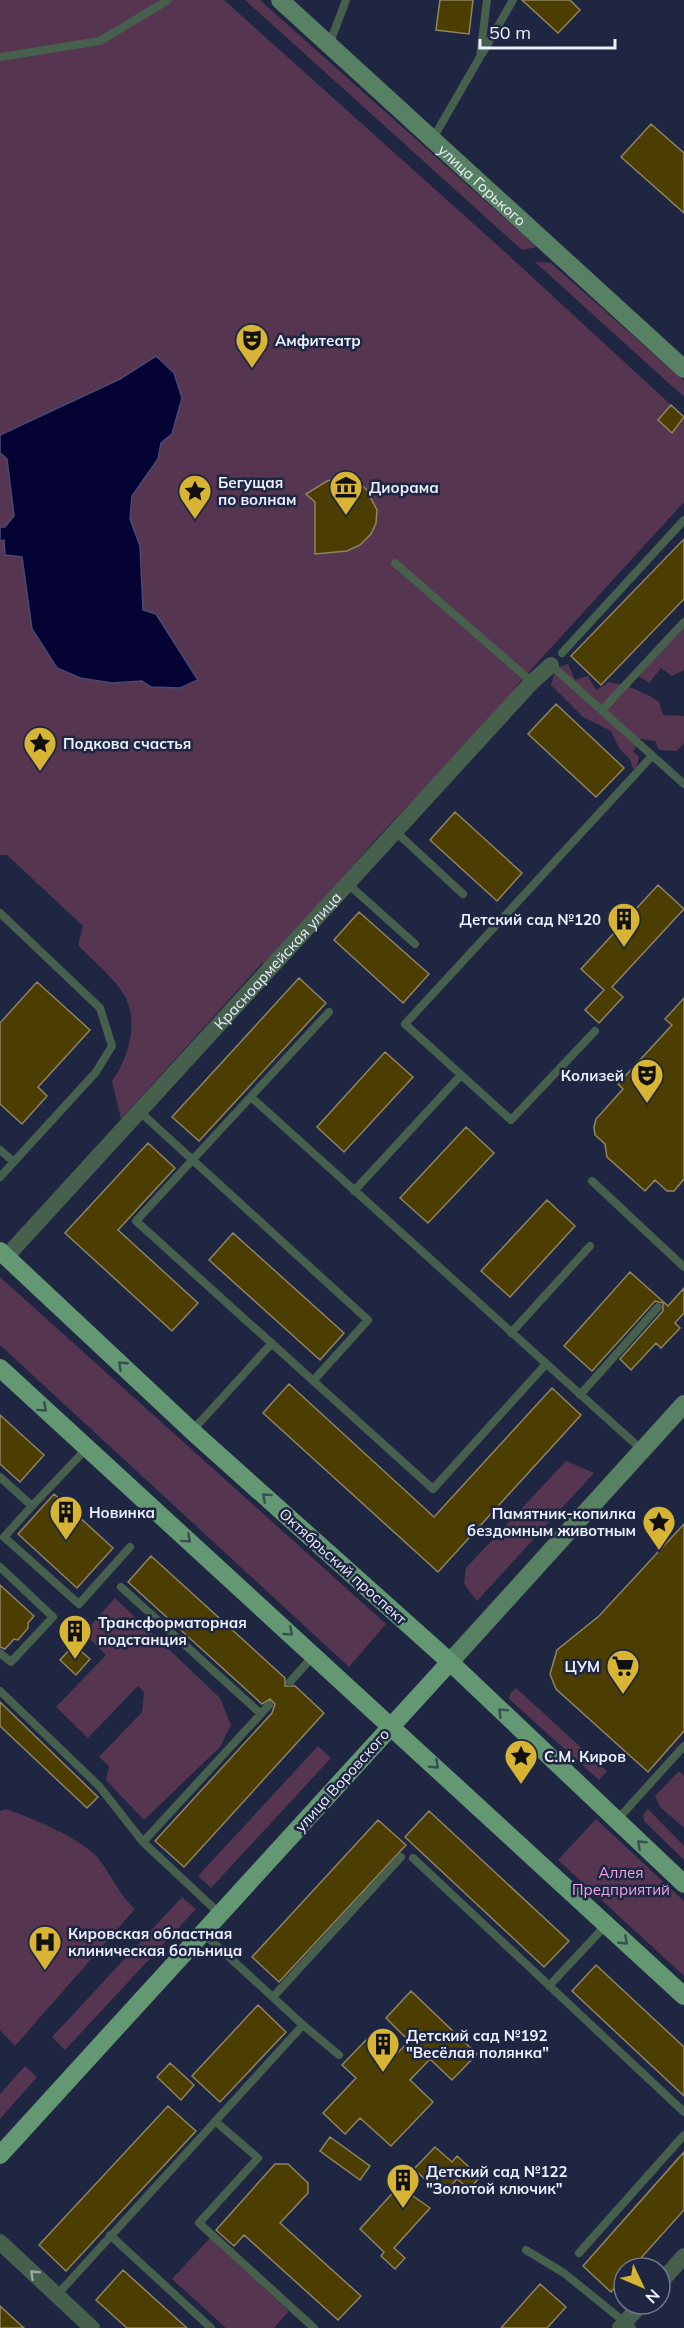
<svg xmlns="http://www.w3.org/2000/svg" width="684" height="2328" viewBox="0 0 684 2328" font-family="Mulish,sans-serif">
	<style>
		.green { fill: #553550 }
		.water { fill: #050234; stroke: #4a4971; stroke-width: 1.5 }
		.building { fill: #4c3d01; stroke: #8f8462; stroke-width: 1.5 }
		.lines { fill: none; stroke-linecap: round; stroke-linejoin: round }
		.lane { stroke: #47604e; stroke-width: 8 }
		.street { stroke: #47604e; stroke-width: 16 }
		.secondary { stroke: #588063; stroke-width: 18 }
		.primary { stroke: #649873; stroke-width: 18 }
		.oneway { stroke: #374e52 }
		.oneway2 { stroke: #99a8a6 }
		.labels { text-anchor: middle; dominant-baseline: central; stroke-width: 5; stroke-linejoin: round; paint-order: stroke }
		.street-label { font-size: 15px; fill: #ebeffe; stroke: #1f2641 }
		.poi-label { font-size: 15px; font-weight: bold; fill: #ebeffe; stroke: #1f2641; text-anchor: start }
		.park-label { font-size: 15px; fill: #f1a4e4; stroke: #1f2641 }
	</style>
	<rect width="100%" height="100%" fill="#1f2641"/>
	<!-- green -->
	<path class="green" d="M0,0H224L505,252L684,417V502L517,685L513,695L378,837L263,969V962L121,1119L112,1081C129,1058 140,1019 123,993C112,976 92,960 78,945L83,926L7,855H0Z
		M245,0H260L537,247L522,250Z
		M535,262L551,263L684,381V397Z
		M684,622V670L672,676L661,668L649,683L638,676Z
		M568,664L575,680L588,676L596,690L609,682C627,685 643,691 659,702L663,715L684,716V743L677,751L659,750L655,741L640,739L633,752L639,756L637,767L633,769L630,759L619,748L611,731L583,717L551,685L556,668Z
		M0,1277L386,1624L349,1667L0,1345Z
		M566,1461L594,1473L477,1601L464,1584L466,1568Z
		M115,1598L220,1698L231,1725L220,1747L144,1820L106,1780L109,1766L99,1757L142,1712L144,1692L138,1686L88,1738L56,1707L106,1655L84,1633Z
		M516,1688L607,1771L599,1780L509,1699L510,1694Z
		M318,1746L331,1758L211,1888L198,1876Z
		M679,1771L684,1776V1828L660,1807L655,1796Z
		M6,1809C31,1818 79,1837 97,1857C111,1873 118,1894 135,1909L15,2046L0,2030V1811Z
		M648,1809L684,1846V1860L644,1821L643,1814Z
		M596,1819L684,1901V1976L558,1860Z
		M182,1897L196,1909L65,2050L52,2037Z
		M25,2066L37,2077L0,2119V2094Z
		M210,2238L289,2311L274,2328H226L172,2279Z"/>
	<!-- water -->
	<path class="water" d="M156,356L174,373L182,398L172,434L161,443L158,459L132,496L130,519L140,546L143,610L156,614L198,680L180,688L151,687L142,681L112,683L80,678L57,668L32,629L22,557L5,555L4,540L0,541V527H5L14,516L7,459L0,453V435L120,379Z"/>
	<!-- building -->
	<path class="building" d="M440,0H473L469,34L436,30Z
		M522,0H570L580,10L558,33Z
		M651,124L684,153V213L621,157Z
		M671,405L684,417L672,433L658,420Z
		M341,478L355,481L366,489L377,510L376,523L371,534L360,545L347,551L315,554V502L306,494L327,481Z
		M684,539V599L601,685L571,656Z
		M556,704L624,768L596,797L528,734Z
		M455,812L522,873L497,901L430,840Z
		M658,885L684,909L612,987L623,997L599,1023L585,1010L604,990L581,969Z
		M359,912L429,974L403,1003L334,940Z
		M299,978L326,1003L199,1141L172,1117Z
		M37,982L90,1030L38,1087L47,1096L22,1124L0,1104V1023Z
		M684,998V1179L674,1191H667L655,1180L645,1191L607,1157L605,1144L595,1135L594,1127L596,1119L623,1089L618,1084L672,1025L665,1019Z
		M385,1052L413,1077L344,1152L317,1127Z
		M466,1127L494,1153L428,1223L400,1198Z
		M148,1143L175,1168L118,1230L198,1303L172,1331L65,1233Z
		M547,1200L575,1226L510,1297L481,1271Z
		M233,1233L344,1333L320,1360L209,1260Z
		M630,1272L668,1306L684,1288V1313L675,1323L680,1328L661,1348L656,1343L631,1370L620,1359L663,1311V1303L655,1301L592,1371L564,1346Z
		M289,1384L434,1517L552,1388L581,1415L438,1572L263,1413Z
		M0,1415L44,1455L20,1482L0,1464Z
		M54,1494L113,1548L77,1588L18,1534Z
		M684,1524V1731L648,1772L556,1689L550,1674L557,1650L599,1616Z
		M151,1556L285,1678V1686H295L324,1713L184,1867L155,1841L272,1713L275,1704L270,1699L262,1704L128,1582Z
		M0,1585L34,1616L28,1623V1628L18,1640L14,1639L5,1649L0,1647Z
		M74,1645L90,1659L76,1675L60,1660Z
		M0,1702L98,1797L87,1808L0,1726Z
		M429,1811L569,1941L544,1967L405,1837Z
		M378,1820L406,1845L279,1982L252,1957Z
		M596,1965L684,2047V2096L572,1991Z
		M411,1991L477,2054L452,2080L430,2059L410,2080L433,2102L391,2146L360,2118L345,2134L323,2113L356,2078L342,2065L366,2040L389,2062L409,2041L386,2018Z
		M258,2005L286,2032L220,2102L192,2076Z
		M170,2063L194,2085L181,2100L157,2077Z
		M168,2106L196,2131L66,2271L39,2245Z
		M330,2137L370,2166L360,2180L320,2151Z
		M435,2147L452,2162L457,2156L480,2177L469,2189L457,2179L442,2195L414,2169Z
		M684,2152V2210L632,2268H624V2277L611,2292L583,2266Z
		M275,2164H288L308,2183V2193L280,2223L361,2296L338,2320L244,2235L234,2246L216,2230Z
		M399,2186L430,2208L394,2248L405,2258L395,2269L381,2256L384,2252L360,2229Z
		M123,2270L187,2328H127L96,2300Z
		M540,2284L566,2307L547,2328H501Z
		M0,2306L24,2328H0Z"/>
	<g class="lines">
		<!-- lane -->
		<path class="lane" d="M329,45L346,0
			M482,54L513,0
			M0,57L100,41L168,0
			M432,140L480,57L487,0
			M395,563L532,682
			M562,653L684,520
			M551,665L684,784
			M602,710L684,622
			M396,832L463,894
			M348,884L415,944
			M0,913L100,1008L112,1046L96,1072L0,1177
			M329,1012L136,1221L433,1489L546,1364
			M595,1031L511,1120L405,1024L652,756
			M251,1097L642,1450
			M139,1111L368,1320L313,1381
			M0,1150L14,1162
			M592,1181L684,1267
			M354,1191L461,1075
			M511,1333L590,1246
			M580,1395L658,1307
			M192,1431L272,1343
			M0,1477L32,1506L87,1448
			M32,1506L4,1537L79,1604L130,1547
			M0,1567L53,1617L11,1662L0,1653
			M121,1587L261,1714
			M290,1682L314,1655
			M0,1691L99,1786L143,1842
			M617,1820L684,1746
			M413,1858L684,2112
			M220,1914L143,1842L269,1705
			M549,1986L606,1925
			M273,1997L401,1857
			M303,2025L339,2055
			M215,2121L258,2158L199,2223L314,2328
			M110,2235L211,2328
			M526,2250L564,2273L632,2328
			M579,2253L684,2135
			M57,2295L303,2025L203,1933"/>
		<!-- street -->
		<g class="street">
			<path id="s1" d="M6,1257L532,682L551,665"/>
			<path d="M0,2242L92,2328"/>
			<path d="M660,2283L684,2256"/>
			<path d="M620,2328L641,2304"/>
		</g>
		<!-- secondary -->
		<g class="secondary">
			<path id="s2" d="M280,0L684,369"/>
			<path d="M450,1662L684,1404"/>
		</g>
		<!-- primary -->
		<path class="primary" d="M0,1251L192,1431L450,1662L684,1884
			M0,1368L684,1996
			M0,2155L450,1662"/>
	</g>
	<!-- one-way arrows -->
	<defs><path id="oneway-chevron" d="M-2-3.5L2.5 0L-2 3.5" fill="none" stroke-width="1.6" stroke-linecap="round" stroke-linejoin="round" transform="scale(1.5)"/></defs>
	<g class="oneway">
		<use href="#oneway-chevron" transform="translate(122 1365) rotate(-137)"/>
		<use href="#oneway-chevron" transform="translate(43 1408) rotate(42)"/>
		<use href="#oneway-chevron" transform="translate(266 1497) rotate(-138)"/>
		<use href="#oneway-chevron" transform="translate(187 1539) rotate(42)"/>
		<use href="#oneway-chevron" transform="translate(289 1632) rotate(42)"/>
		<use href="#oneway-chevron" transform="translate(502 1712) rotate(-136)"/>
		<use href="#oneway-chevron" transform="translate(435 1765) rotate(43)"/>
		<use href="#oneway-chevron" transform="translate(641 1844) rotate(-137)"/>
		<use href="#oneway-chevron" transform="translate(624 1941) rotate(43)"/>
	</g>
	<use class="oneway2" href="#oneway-chevron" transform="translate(34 2274) rotate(-137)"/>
	<!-- icons -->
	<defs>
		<symbol id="theatre-pin" viewBox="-11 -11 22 30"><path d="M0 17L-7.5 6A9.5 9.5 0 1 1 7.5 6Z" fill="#d7b434" stroke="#1f2641"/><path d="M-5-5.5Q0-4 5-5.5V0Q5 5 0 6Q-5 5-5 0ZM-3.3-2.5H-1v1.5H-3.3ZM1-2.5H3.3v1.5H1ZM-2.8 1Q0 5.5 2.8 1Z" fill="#111"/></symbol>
		<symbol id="museum-pin" viewBox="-11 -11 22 30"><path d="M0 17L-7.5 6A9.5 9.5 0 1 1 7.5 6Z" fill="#d7b434" stroke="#1f2641"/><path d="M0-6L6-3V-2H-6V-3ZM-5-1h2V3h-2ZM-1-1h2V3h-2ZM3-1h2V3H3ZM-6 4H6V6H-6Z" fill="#111"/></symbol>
		<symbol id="sight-pin" viewBox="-11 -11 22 30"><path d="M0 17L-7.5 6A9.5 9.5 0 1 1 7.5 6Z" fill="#d7b434" stroke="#1f2641"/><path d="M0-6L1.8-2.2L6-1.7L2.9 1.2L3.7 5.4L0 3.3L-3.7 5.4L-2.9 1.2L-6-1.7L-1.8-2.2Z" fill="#111"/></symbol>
		<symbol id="building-pin" viewBox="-11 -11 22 30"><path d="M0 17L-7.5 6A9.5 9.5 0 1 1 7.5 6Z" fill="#d7b434" stroke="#1f2641"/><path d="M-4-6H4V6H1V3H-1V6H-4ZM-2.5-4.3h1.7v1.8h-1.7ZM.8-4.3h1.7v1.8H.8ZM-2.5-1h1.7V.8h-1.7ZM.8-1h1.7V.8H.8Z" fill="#111"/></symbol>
		<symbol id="supermarket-pin" viewBox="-11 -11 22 30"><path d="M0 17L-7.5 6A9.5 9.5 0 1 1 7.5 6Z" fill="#d7b434" stroke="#1f2641"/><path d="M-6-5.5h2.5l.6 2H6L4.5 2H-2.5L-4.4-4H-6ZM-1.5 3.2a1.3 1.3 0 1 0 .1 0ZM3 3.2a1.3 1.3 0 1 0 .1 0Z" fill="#111"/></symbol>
		<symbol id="hospital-pin" viewBox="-11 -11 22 30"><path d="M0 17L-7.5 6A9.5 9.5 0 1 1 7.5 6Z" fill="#d7b434" stroke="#1f2641"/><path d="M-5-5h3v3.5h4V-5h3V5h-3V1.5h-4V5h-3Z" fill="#111"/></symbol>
	</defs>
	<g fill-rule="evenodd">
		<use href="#theatre-pin" x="233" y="321" width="38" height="52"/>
		<use href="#museum-pin" x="327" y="468" width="38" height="52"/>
		<use href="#sight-pin" x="176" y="472" width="38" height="52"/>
		<use href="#sight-pin" x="21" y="724" width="38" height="52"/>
		<use href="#building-pin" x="605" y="900" width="38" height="52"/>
		<use href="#theatre-pin" x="628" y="1056" width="38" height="52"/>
		<use href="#building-pin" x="47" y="1493" width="38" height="52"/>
		<use href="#sight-pin" x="640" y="1503" width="38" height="52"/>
		<use href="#building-pin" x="56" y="1612" width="38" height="52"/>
		<use href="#supermarket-pin" x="604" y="1647" width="38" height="52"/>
		<use href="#sight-pin" x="502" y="1737" width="38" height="52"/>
		<use href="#hospital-pin" x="26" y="1923" width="38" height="52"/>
		<use href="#building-pin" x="364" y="2025" width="38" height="52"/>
		<use href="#building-pin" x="384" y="2161" width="38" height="52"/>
	</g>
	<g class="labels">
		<!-- street labels -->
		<g class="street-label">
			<text stroke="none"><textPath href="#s2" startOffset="274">улица Горького</textPath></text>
			<text stroke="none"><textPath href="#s1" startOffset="402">Красноармейская улица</textPath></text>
			<text transform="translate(343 1566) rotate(42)">Октябрьский проспект</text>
			<text transform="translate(342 1780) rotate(-48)">улица Воровского</text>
		</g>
		<!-- poi labels -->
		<g class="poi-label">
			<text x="275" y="340">Амфитеатр</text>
			<text x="218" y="482">Бегущая<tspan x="218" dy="17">по волнам</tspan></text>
			<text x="369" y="487">Диорама</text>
			<text x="63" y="743">Подкова счастья</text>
			<text x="601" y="919" text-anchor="end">Детский сад №120</text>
			<text x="624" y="1075" text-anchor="end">Колизей</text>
			<text x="89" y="1512">Новинка</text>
			<text x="636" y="1513" text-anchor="end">Памятник-копилка<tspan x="636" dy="17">бездомным животным</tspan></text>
			<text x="98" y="1622">Трансформаторная<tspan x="98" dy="17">подстанция</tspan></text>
			<text x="600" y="1666" text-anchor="end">ЦУМ</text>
			<text x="544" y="1756">С.М. Киров</text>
			<text x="68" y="1933">Кировская областная<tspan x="68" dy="17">клиническая больница</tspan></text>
			<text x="406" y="2035">Детский сад №192<tspan x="406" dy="17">"Весёлая полянка"</tspan></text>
			<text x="426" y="2171">Детский сад №122<tspan x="426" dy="17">"Золотой ключик"</tspan></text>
		</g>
		<!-- park labels -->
		<g class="park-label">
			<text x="621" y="1872">Аллея<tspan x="621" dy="17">Предприятий</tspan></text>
		</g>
	</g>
	<!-- north arrow -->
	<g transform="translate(642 2286) rotate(134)"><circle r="28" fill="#1f2641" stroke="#71768d" stroke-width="1.5"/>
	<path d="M0-4.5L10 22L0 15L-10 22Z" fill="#d7b434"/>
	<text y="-9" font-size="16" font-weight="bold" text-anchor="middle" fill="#ebeffe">N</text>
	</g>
	<!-- scale -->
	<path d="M480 39v9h135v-9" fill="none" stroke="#ebeffe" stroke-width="3"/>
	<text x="489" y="39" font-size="18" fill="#ebeffe" stroke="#1f2641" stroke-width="4.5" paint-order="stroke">50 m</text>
</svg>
